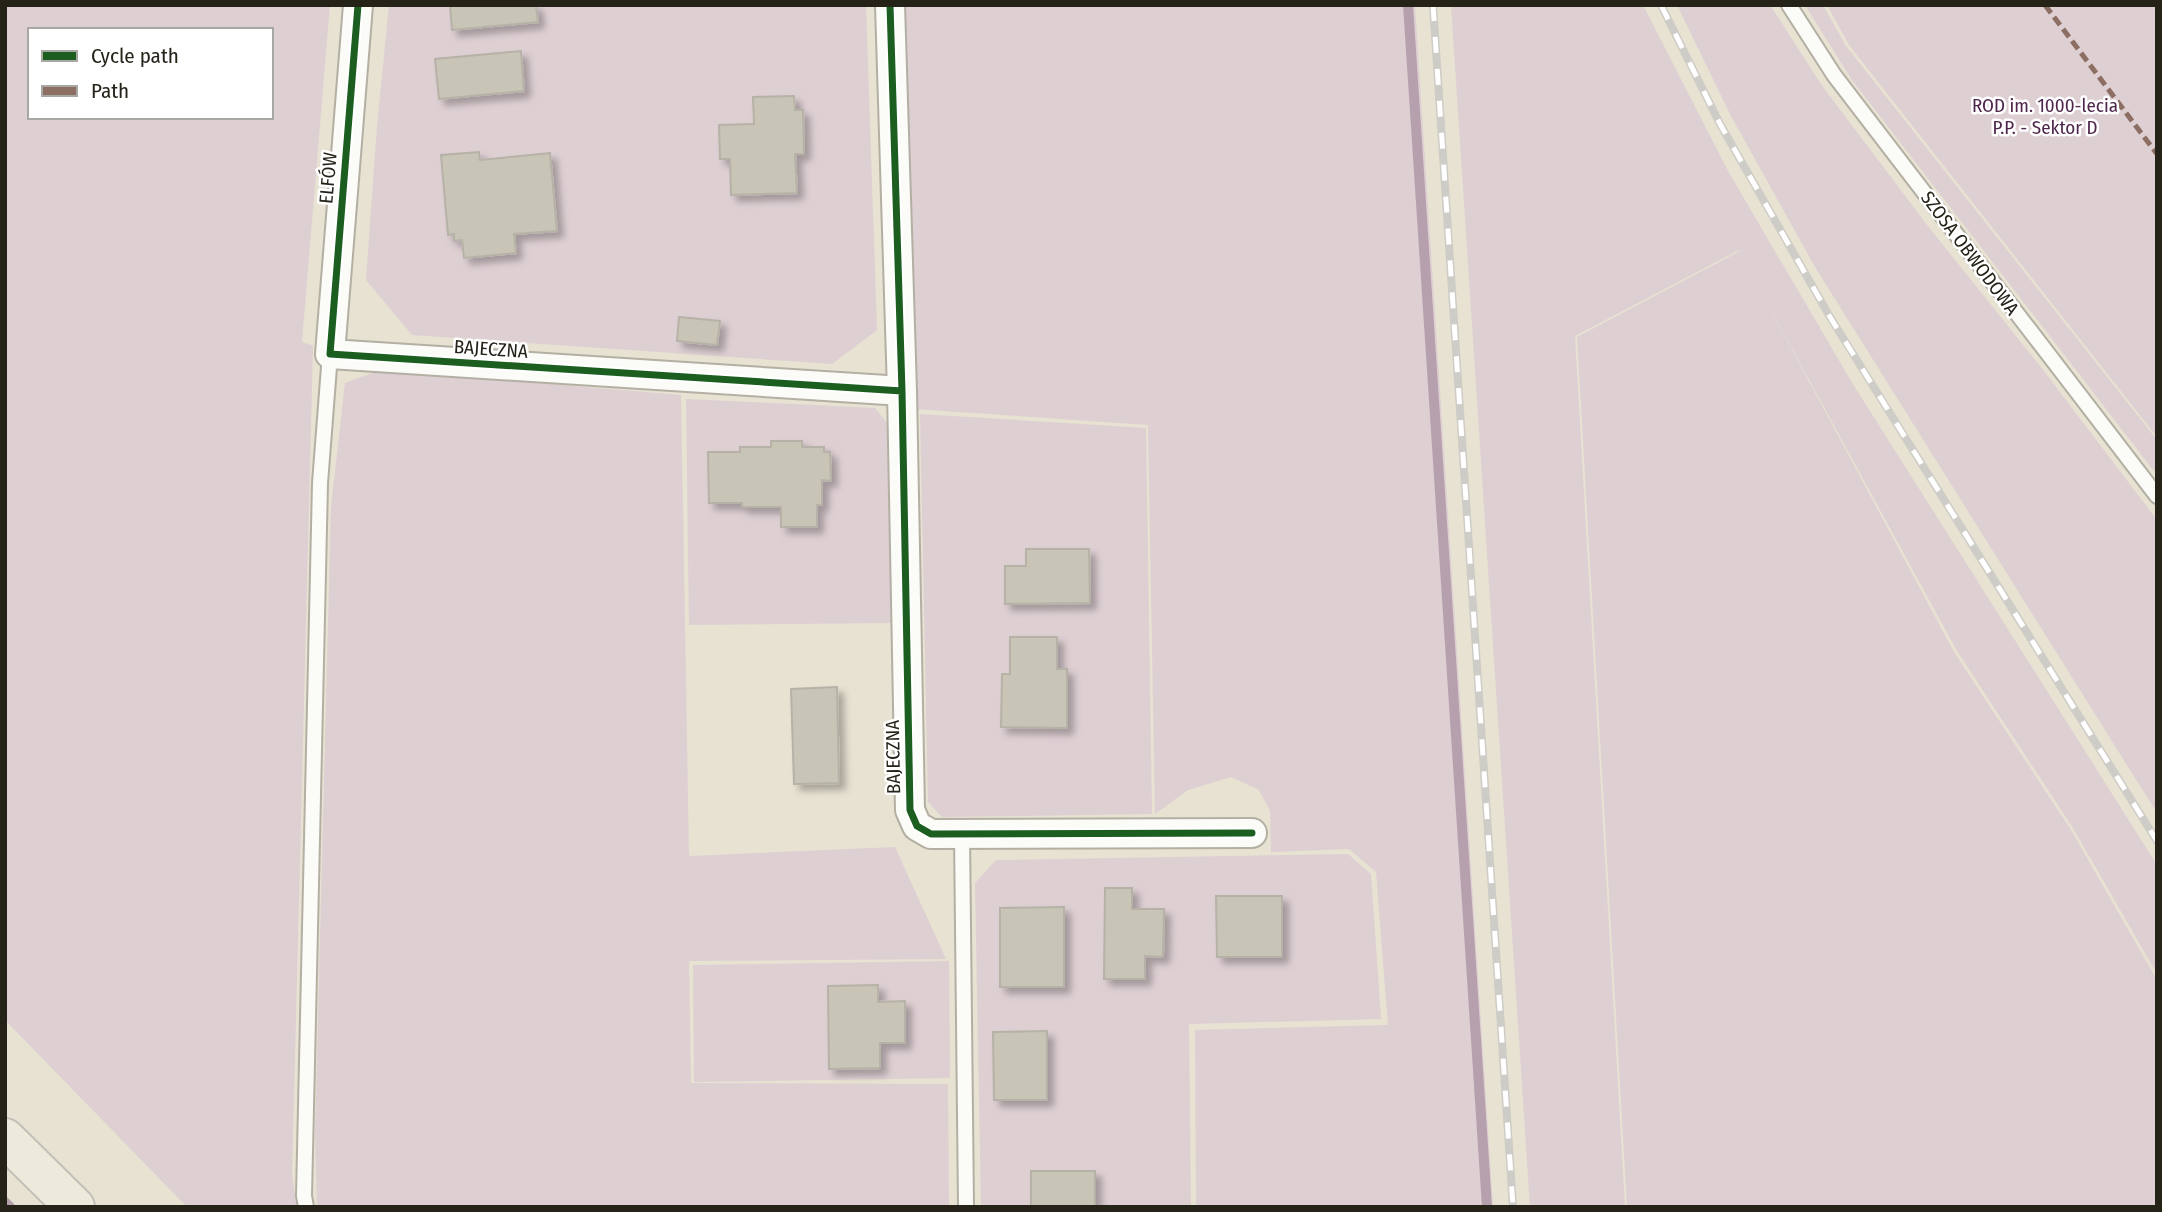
<svg xmlns="http://www.w3.org/2000/svg" width="2162" height="1212" viewBox="0 0 2162 1212" font-family="'Fira Sans Condensed',sans-serif">
	<style>
		.green { fill: #decfd3; fill-rule: evenodd }
		.lines { fill: none; stroke-linecap: round; stroke-linejoin: round }
		.stream { stroke: #b6a0ad; stroke-width: 10 }
		.building { fill: #c8c4b6; stroke: #b6b2a7; stroke-width: 2; filter: url(#shadow) }
		.service-casing { stroke: #b3afa3; stroke-width: 18 }
		.minor-casing { stroke: #b3afa3; stroke-width: 32 }
		.primary-casing { stroke: #c2c0b8; stroke-width: 42 }
		.service { stroke: #fbfbf8; stroke-width: 14 }
		.minor { stroke: #fbfbf8; stroke-width: 28 }
		.primary { stroke: #edeadc; stroke-width: 38 }
		.rail-casing { stroke: #ceccc7; stroke-width: 8 }
		.rail { stroke: #fff; stroke-width: 5; stroke-dasharray: 16; stroke-linecap: butt }
		.quiet { stroke: #8d6e63; stroke-width: 5; stroke-dasharray: 10 5; stroke-linecap: butt }
		.cycleway-casing { stroke: #fff; stroke-width: 11 }
		.cycleway { stroke: #1b5e20; stroke-width: 7 }
		.labels { text-anchor: middle; dominant-baseline: central; stroke-width: 5; stroke-linejoin: round; paint-order: stroke }
		.park-label { font-size: 19px; fill: #4f274c; stroke: #fff }
		.street-label { font-size: 19px; fill: #252218; stroke: #fff }
	</style>
	<defs>
		<filter id="shadow"><feDropShadow dx="6" dy="6" stdDeviation="3.5" flood-color="#0004"/></filter>
	</defs>
	<rect width="100%" height="100%" fill="#e7e2d2"/>
	<!-- green -->
	<path class="green" d="M5,5H330L302,342L313,346L292,1175L297,1207H187L5,1020ZM30,30H271V117H30Z
		M389,5H866L877,330L832,364L412,335L366,280L377,126Z
		M902,5H1415L1493,1207H1196L1195,1030L1388,1025L1376,872L1349,849L1271,852L1270,811L1259,790L1231,777L1188,790L1155,814L1148,425L914,409Z
		M1451,5H1643L1728,171L1851,381L2157,865V974L2073,828L1957,651L1759,288L1954,652L2071,830L2157,980V1207H1627L1577,337L1740,251L1739,250L1575,336L1625,1207H1530Z
		M1677,5H1770L1823,87L1927,225L2040,366L2157,520V813L1815,267L1731,116Z
		M1805,5H1823L1846,46L2157,440V475L1852,80Z
		M1827,5H2157V437L1849,45Z
		M381,370L681,395L689,856L895,847L946,959L689,961L691,1083L948,1084L949,1207H317L315,1134L331,507L345,383Z
		M686,399L875,408L888,424L891,623L689,625Z
		M920,414L1146,428L1152,814L942,817L928,802Z
		M1348,854L1371,874L1381,1019L1189,1024L1191,1207H981L975,883L996,860Z
		M949,961L950,1078L694,1082L693,965Z"/>
	<g class="lines">
		<!-- stream -->
		<path class="stream" d="M1408,5L1487,1207
			M5,1202L10,1207"/>
	</g>
	<!-- building -->
	<path class="building" d="M450,5H536L538,22L452,30Z
		M521,51L524,91L439,99L435,59Z
		M794,96L795,110H803L804,154H795L797,193L731,195L730,159H720L719,125L754,124L753,97Z
		M479,152L480,160L550,153L557,231L514,234L516,253L464,258L462,240L454,241V234L448,235L441,155Z
		M679,317L720,321L717,345L677,341Z
		M771,441H802V447H824V452H830L831,481L822,480V505H817V527H781V507H742V503H709L708,452H740V447H771Z
		M1026,549H1089L1090,603L1005,604V566H1026Z
		M1010,637H1057V669H1067V728L1001,727L1002,674H1010Z
		M837,687L839,783L794,784L791,689Z
		M1105,888H1132V909H1164L1163,957L1145,956V979H1104Z
		M1216,896H1282V957H1217Z
		M1064,907V987H1000V908Z
		M878,985V1002L905,1001V1043H880V1068L829,1069L828,986Z
		M1047,1031V1100H994L993,1032Z
		M1031,1171H1095V1207H1031Z"/>
	<g class="lines">
		<defs>
			<path id="service" d="M1789,5L1834,75L2157,496
				M962,834L966,1207
				M306,1207L304,1196L320,483L330,354"/>
			<path id="minor" d="M358,5L330,354L902,391L890,5
				M902,391L910,810L917,826L931,834L1252,833"/>
			<path id="primary" d="M5,1138L75,1207"/>
		</defs>
		<!-- service casing -->
		<use href="#service" class="service-casing"/>
		<!-- minor casing -->
		<use href="#minor" class="minor-casing"/>
		<!-- primary casing -->
		<use href="#primary" class="primary-casing"/>
		<!-- service -->
		<use href="#service" class="service"/>
		<!-- minor -->
		<use href="#minor" class="minor"/>
		<!-- primary -->
		<use href="#primary" class="primary"/>
		<defs>
			<path id="rail" d="M1433,5L1513,1207
				M1661,5L1720,124L1830,317L2157,841"/>
		</defs>
		<!-- rail casing -->
		<use href="#rail" class="rail-casing"/>
		<!-- rail -->
		<use href="#rail" class="rail"/>
		<!-- quiet -->
		<path class="quiet" d="M2045,5L2157,154"/>
		<defs>
			<path id="cycleway" d="M358,5L330,354L902,391L890,5
				M902,391L910,810L917,826L931,834L1252,833"/>
		</defs>
		<!-- cycleway casing -->
		<use href="#cycleway" class="cycleway-casing"/>
		<!-- cycleway -->
		<use href="#cycleway" class="cycleway"/>
	</g>
	<g class="labels">
		<!-- park labels -->
		<g class="park-label">
			<text x="2045" y="105">ROD im. 1000-lecia<tspan x="2045" dy="22">P.P. - Sektor D</tspan></text>
		</g>
		<!-- street labels -->
		<g class="street-label">
			<text transform="translate(328 178) rotate(-85)">ELFÓW</text>
			<text transform="translate(1970 253) rotate(53)">SZOSA OBWODOWA</text>
			<text transform="translate(491 349) rotate(4)">BAJECZNA</text>
			<text transform="translate(893 757) rotate(-91)">BAJECZNA</text>
		</g>
	</g>
	<!-- border -->
	<rect width="2162" height="1212" fill="none" stroke="#252218" stroke-width="14"/>
	<!-- legend -->
	<rect x="28" y="28" width="245" height="91" fill="#ffffff" stroke="#a8a7a3" stroke-width="2"/>
	<rect x="42" y="51" width="35" height="10" fill="#1b5e20" stroke="#a8a7a3" stroke-width="2"/>
	<text x="91" y="63" font-size="21" fill="#252218">Cycle path</text>
	<rect x="42" y="86" width="35" height="10" fill="#8d6e63" stroke="#a8a7a3" stroke-width="2"/>
	<text x="91" y="98" font-size="21" fill="#252218">Path</text>
</svg>
